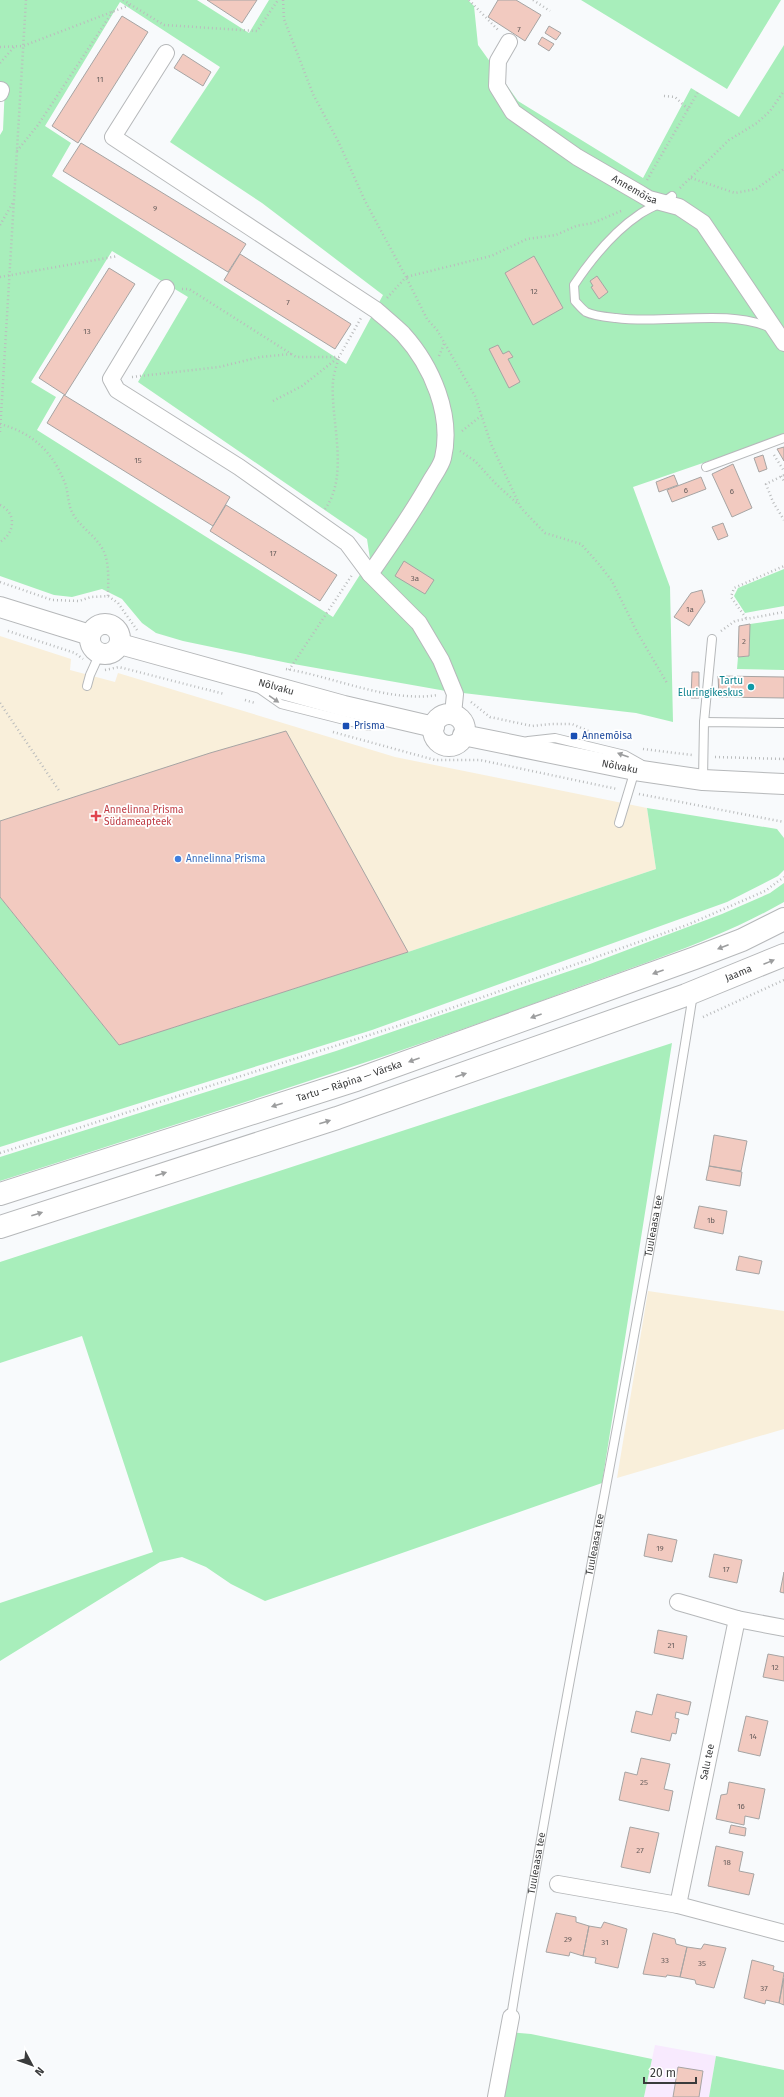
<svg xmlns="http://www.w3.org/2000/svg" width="784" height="2097" viewBox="0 0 784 2097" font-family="'Fira Sans',sans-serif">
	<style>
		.commercial { fill: #f9efda }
		.industrial { fill: #f8eafe }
		.green { fill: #a8eebb; fill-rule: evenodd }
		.building { fill: #f2cac0; stroke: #a6a4a3 }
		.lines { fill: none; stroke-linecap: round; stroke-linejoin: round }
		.service-casing { stroke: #b6b8ba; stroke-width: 10 }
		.minor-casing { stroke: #b6b8ba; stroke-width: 18 }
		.tertiary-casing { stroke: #b6b8ba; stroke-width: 22 }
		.secondary-casing { stroke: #b6b8ba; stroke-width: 24 }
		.path { stroke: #babcbd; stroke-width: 2.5; stroke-dasharray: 1 3; stroke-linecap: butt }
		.service { stroke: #fff; stroke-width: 8 }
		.minor { stroke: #fff; stroke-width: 16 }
		.tertiary { stroke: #fff; stroke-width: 20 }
		.secondary { stroke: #fff; stroke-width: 22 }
		.oneway { fill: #9c9d9e }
		.culture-dot { fill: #0f9aa8; stroke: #fff; stroke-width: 1.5 }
		.transit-dot { fill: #1a4fb4; stroke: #fff; stroke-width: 1.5 }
		.health-dot { fill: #e0444e; stroke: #fff; stroke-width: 1.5 }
		.shop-dot { fill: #3f7fe0; stroke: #fff; stroke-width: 1.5 }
		.labels { text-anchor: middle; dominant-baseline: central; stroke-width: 3.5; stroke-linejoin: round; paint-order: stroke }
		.number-label { font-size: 8px; fill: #685f5d }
		.street-label { font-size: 10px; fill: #3a3b3c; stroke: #fff }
		.culture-label { font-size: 10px; fill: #0d838f; stroke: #fff; text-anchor: end }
		.transit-label { font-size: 10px; fill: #164399; stroke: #fff; text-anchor: start }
		.health-label { font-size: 10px; fill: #be3a42; stroke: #fff; text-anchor: start }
		.shop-label { font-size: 10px; fill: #366cbe; stroke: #fff; text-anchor: start }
	</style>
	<rect width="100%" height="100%" fill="#f8fafc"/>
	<!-- commercial -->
	<path class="commercial" d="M0,636L71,659L70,670L115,682L118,673L395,757L647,808L656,869L408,952L119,1045L0,897Z
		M648,1291L784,1311V1429L617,1478Z"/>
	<!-- industrial -->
	<path class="industrial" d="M655,2045L716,2056L709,2097H644Z"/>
	<!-- green -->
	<path class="green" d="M0,0H197L249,33L269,0H468L474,6L478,45L518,101L643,178L691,88L739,117L784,45V435L633,487L670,587L673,722L636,713L446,691L288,663L183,641L156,633L142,623L122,599L102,589L72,597L54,595L0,576V135L3,130L5,85L0,83ZM120,2L220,67L170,142L262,203L383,295L346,364L52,176L71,143L45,126ZM112,251L188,297L138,382L367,539L370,559L333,617L37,430L56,397L31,382Z
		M581,0H781L727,89Z
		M784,569V606L745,613L734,596L738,588Z
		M784,619V670L737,669L738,657L749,656L750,624Z
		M647,808L777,829L784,838V870L778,876L727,902L372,1030L0,1147V897L119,1045L408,952L656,869Z
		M784,883V902C710,944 631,967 552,997C370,1064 184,1121 0,1181V1157L336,1051L590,964L722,914L770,893Z
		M672,1043L602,1483L265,1601L231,1584L206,1567L182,1557L160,1562L0,1661V1603L153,1552L82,1336L0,1363V1262Z
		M508,2032L531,2034L652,2059L644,2097H496Z
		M716,2056L784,2070V2097H709Z"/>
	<!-- building -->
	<path class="building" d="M207,0H257L242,23Z
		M498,0H516L541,15L525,41L488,17Z
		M122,16L148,32L78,143L52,126Z
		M549,26L561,33L556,40L545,33Z
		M542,37L554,44L549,51L538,44Z
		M183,54L211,72L203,86L174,68Z
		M81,143L246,244L228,272L63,171Z
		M240,254L351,324L335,349L224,280Z
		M534,256L563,308L533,325L505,273Z
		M109,268L135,284L65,395L39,378Z
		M597,276L608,292L599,299L591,287L593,286L590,281Z
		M498,345L503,354L509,351L513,357L508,359L520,382L509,388L489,349Z
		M64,395L230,497L213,526L47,423Z
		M784,447V461L777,449Z
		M763,455L767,469L759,472L754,458Z
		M733,464L752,508L732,517L712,474Z
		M674,475L678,485L659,492L656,482Z
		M701,477L706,489L672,502L667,490Z
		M226,505L337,575L320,601L210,531Z
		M723,523L728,536L718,540L712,527Z
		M404,561L434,580L425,594L395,576Z
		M702,590L705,602L689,626L674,617L691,593Z
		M750,624L749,656L738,657L739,626Z
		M692,672H699V698H691Z
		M718,676L784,677V698L719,697Z
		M286,731L408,952L119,1045L0,897V821L210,753Z
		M714,1135L747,1141L741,1171L709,1166Z
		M709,1166L742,1172L740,1186L706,1180Z
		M699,1206L727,1211L723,1234L694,1228Z
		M739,1256L762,1261L759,1274L736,1270Z
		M648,1534L677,1540L672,1562L644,1556Z
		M714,1554L742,1560L737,1583L709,1577Z
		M784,1572V1593L780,1592Z
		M658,1630L687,1636L683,1659L654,1653Z
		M768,1654L784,1657V1681L763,1677Z
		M657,1694L691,1702L688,1715L676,1712L675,1718L679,1719L676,1734L672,1733L670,1741L631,1732L636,1711L652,1715Z
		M746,1716L768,1721L760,1756L738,1751Z
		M641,1758L670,1764L664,1789L673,1791L669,1811L619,1800L625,1772L637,1775Z
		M729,1782L765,1789L759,1819L745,1816L744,1825L716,1819L721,1795L727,1794Z
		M731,1825L746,1828L745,1836L729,1833Z
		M630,1827L659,1833L650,1873L621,1867Z
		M716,1846L743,1852L739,1871L754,1874L749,1895L708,1886Z
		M556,1913L576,1917V1922L589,1926L583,1956L570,1952L569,1956L546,1952Z
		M604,1922L627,1929L618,1968L595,1963L596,1958L583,1956L589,1926L601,1928Z
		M653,1933L675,1939L676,1944L687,1947L680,1977L667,1975L666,1977L643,1974Z
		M704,1944L726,1948L714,1988L696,1984L695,1980L680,1977L687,1947L701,1949Z
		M752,1960L774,1966L773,1970L784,1973L779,2003L766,2000L765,2004L744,1998Z
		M784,1978V2005L779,2003Z
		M678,2067L703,2071L699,2097H673Z"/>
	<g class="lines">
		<defs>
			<g id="service">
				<path d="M672,196C662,204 650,207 640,214C613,232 592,258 574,285L575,301C578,304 582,309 586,312C594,316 607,317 616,318C664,325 727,308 771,328"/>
				<path d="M706,467L784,438"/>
				<path d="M87,686L90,675L100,653"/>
				<path d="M261,690L281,704L368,726L385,720"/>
				<path d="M704,722L712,639"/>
				<path d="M528,741L555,738L625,755L641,764"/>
				<path d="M703,780L704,722L784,723"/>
				<path d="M619,823L635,770"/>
				<path id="s1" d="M511,2017C566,1675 639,1337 693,994"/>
			</g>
			<g id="minor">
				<path id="s2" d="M509,42L498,61L497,86L513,112L577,157L639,193L649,199L679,207L703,223L784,343"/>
				<path d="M166,53L113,137L376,310C385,318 395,326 403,334C432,366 453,415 443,458C441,466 434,475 430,482C412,514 391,544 370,574"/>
				<path d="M0,93L1,90"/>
				<path d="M166,288L111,379L117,390L239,467L347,543L370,574L419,623L441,660L455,694L453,714"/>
				<path d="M737,1619L784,1628"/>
				<path d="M558,1884L678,1905L784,1933"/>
				<path id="s3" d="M678,1905L737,1619L678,1602"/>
				<path d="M496,2097L511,2017"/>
			</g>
			<g id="tertiary">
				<path d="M0,607L90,635"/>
				<circle cx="105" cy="639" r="15"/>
				<path id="s4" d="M120,644L344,706L434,727"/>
				<circle cx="449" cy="730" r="16"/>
				<path id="s5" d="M463,735L635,770L703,780L784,784"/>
			</g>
			<g id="secondary">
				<path id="s6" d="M0,1194L356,1080L695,958L742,940L784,919"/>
				<path id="s7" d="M0,1227L337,1118L686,995L784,955"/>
			</g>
		</defs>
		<!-- service casing -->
		<use href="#service" class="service-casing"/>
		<!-- minor casing -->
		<use href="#minor" class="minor-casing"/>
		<!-- tertiary casing -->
		<use href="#tertiary" class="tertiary-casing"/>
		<!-- secondary casing -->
		<use href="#secondary" class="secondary-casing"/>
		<!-- path -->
		<path class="path" d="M123,0L164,25L257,31L278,0
			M283,0L284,19L313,94L339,143L365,201L406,277L387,298
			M469,0L499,31
			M533,0L550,11
			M0,47L23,46L130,5
			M0,63L14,47
			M664,96L675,97L688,109
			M17,151L38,125L113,11
			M691,178L735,193L756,189L784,169
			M647,180L698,92
			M680,188L729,140L757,123L770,111L784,91
			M621,211L593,223L576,226L556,235L527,239L491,256L406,277L427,319L437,330L475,396L491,444L521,508L545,533L581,544L598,563L612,581L637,632L667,683
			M0,225L14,201
			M0,277L118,256
			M182,289H189L296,357H339L361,318
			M439,356L444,344
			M132,377L219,367L260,357L291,354
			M273,401L302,386L339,357
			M0,424C33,433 52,451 65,483C68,492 68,502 71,510C78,526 93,533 102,548C110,561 108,581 108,596
			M462,431L482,415
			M0,432L26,0
			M460,451L475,461L496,484L518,504
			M774,455L784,471
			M784,475L766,484L773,502L784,520
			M781,476L784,481
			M0,505C17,513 15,533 0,542
			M325,509C350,475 330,419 333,381C334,373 337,364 339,357
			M0,582L52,600L79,601L91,597L108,596L118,603L137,630
			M746,618L731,597L734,588L784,566
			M8,631L75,653L83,659
			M721,631L735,621L784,612
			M286,669C335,677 389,703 438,695
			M105,670L119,667L224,694
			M289,670L352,575
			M245,700L255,703
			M471,702L490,717L532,726L551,724H572L593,733
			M0,703L60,792
			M333,732L435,760H480L617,789
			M643,749L692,755
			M715,757L784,759
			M639,794L784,822
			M703,1017L784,980
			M0,1153L429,1016L687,925L765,891L784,877"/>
		<!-- service -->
		<use href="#service" class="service"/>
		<!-- minor -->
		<use href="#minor" class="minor"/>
		<!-- tertiary -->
		<use href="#tertiary" class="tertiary"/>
		<!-- secondary -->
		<use href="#secondary" class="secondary"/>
	</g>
	<!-- one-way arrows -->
	<defs><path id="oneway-solid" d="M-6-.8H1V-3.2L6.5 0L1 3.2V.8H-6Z"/></defs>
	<g class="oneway">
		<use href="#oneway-solid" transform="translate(274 699) rotate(35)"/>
		<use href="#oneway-solid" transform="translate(623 755) rotate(-160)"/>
		<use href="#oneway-solid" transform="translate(723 947) rotate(159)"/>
		<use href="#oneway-solid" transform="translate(769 962) rotate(-22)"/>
		<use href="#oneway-solid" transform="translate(658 972) rotate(160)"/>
		<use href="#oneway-solid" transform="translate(536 1016) rotate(160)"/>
		<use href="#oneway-solid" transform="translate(414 1060) rotate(160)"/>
		<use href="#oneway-solid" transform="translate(461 1075) rotate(-19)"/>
		<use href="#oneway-solid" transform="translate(277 1105) rotate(162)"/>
		<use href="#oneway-solid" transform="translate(325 1122) rotate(-18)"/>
		<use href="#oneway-solid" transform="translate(161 1174) rotate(-18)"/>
		<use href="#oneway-solid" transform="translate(37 1214) rotate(-18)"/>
	</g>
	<!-- markers -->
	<circle class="culture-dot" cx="751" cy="687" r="4"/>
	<g class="transit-dot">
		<rect x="342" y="722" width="8" height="8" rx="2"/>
		<rect x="570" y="732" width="8" height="8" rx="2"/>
	</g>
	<path class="health-dot" d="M94 810h4v4h4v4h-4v4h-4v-4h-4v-4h4z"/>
	<circle class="shop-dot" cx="178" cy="859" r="4"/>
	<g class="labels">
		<!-- number labels -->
		<g class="number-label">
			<text x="519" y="29">7</text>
			<text x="100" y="79">11</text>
			<text x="155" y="208">9</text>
			<text x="534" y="291">12</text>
			<text x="288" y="302">7</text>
			<text x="87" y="331">13</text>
			<text x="138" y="460">15</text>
			<text x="686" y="490">6</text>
			<text x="732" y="491">6</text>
			<text x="273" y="553">17</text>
			<text x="415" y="578">3a</text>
			<text x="690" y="609">1a</text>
			<text x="744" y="641">2</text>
			<text x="711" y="1220">1b</text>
			<text x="660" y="1548">19</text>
			<text x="726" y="1569">17</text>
			<text x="671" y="1645">21</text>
			<text x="775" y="1667">12</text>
			<text x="753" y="1736">14</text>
			<text x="644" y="1782">25</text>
			<text x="741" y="1806">16</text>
			<text x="640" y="1850">27</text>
			<text x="727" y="1862">18</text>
			<text x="568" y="1939">29</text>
			<text x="605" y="1942">31</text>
			<text x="665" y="1960">33</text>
			<text x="702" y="1963">35</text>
			<text x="764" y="1988">37</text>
		</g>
		<!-- street labels -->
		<g class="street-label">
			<text stroke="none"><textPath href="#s2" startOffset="222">Annemõisa</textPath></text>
			<text stroke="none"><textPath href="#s4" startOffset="162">Nõlvaku</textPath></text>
			<text stroke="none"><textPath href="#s5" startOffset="160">Nõlvaku</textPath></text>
			<text stroke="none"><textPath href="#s7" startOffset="781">Jaama</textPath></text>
			<text stroke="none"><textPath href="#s6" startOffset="367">Tartu — Räpina — Värska</textPath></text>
			<text stroke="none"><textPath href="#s1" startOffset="804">Tuuleaasa tee</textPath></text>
			<text stroke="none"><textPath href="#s1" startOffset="480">Tuuleaasa tee</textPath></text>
			<text stroke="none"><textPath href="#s3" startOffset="146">Salu tee</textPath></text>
			<text stroke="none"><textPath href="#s1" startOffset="156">Tuuleaasa tee</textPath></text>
		</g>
		<!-- culture labels -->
		<g class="culture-label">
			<text x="743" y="681">Tartu<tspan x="743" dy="12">Eluringikeskus</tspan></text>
		</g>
		<!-- transit labels -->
		<g class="transit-label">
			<text x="354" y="726">Prisma</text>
			<text x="582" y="736">Annemõisa</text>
		</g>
		<!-- health labels -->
		<g class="health-label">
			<text x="104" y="810">Annelinna Prisma<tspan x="104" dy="12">Südameapteek</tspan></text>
		</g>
		<!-- shop labels -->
		<g class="shop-label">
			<text x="186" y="859">Annelinna Prisma</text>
		</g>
	</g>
	<!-- north arrow -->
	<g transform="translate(32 2065) rotate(131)" stroke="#ffffff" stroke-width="3" paint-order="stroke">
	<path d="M0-3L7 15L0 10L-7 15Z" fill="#3a3b3c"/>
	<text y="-6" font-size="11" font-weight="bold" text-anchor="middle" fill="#3a3b3c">N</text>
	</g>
	<!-- scale -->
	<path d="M644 2077v6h52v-6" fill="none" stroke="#3a3b3c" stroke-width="2"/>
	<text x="650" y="2077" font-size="12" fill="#3a3b3c" stroke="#ffffff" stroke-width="3" paint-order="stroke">20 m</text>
</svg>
